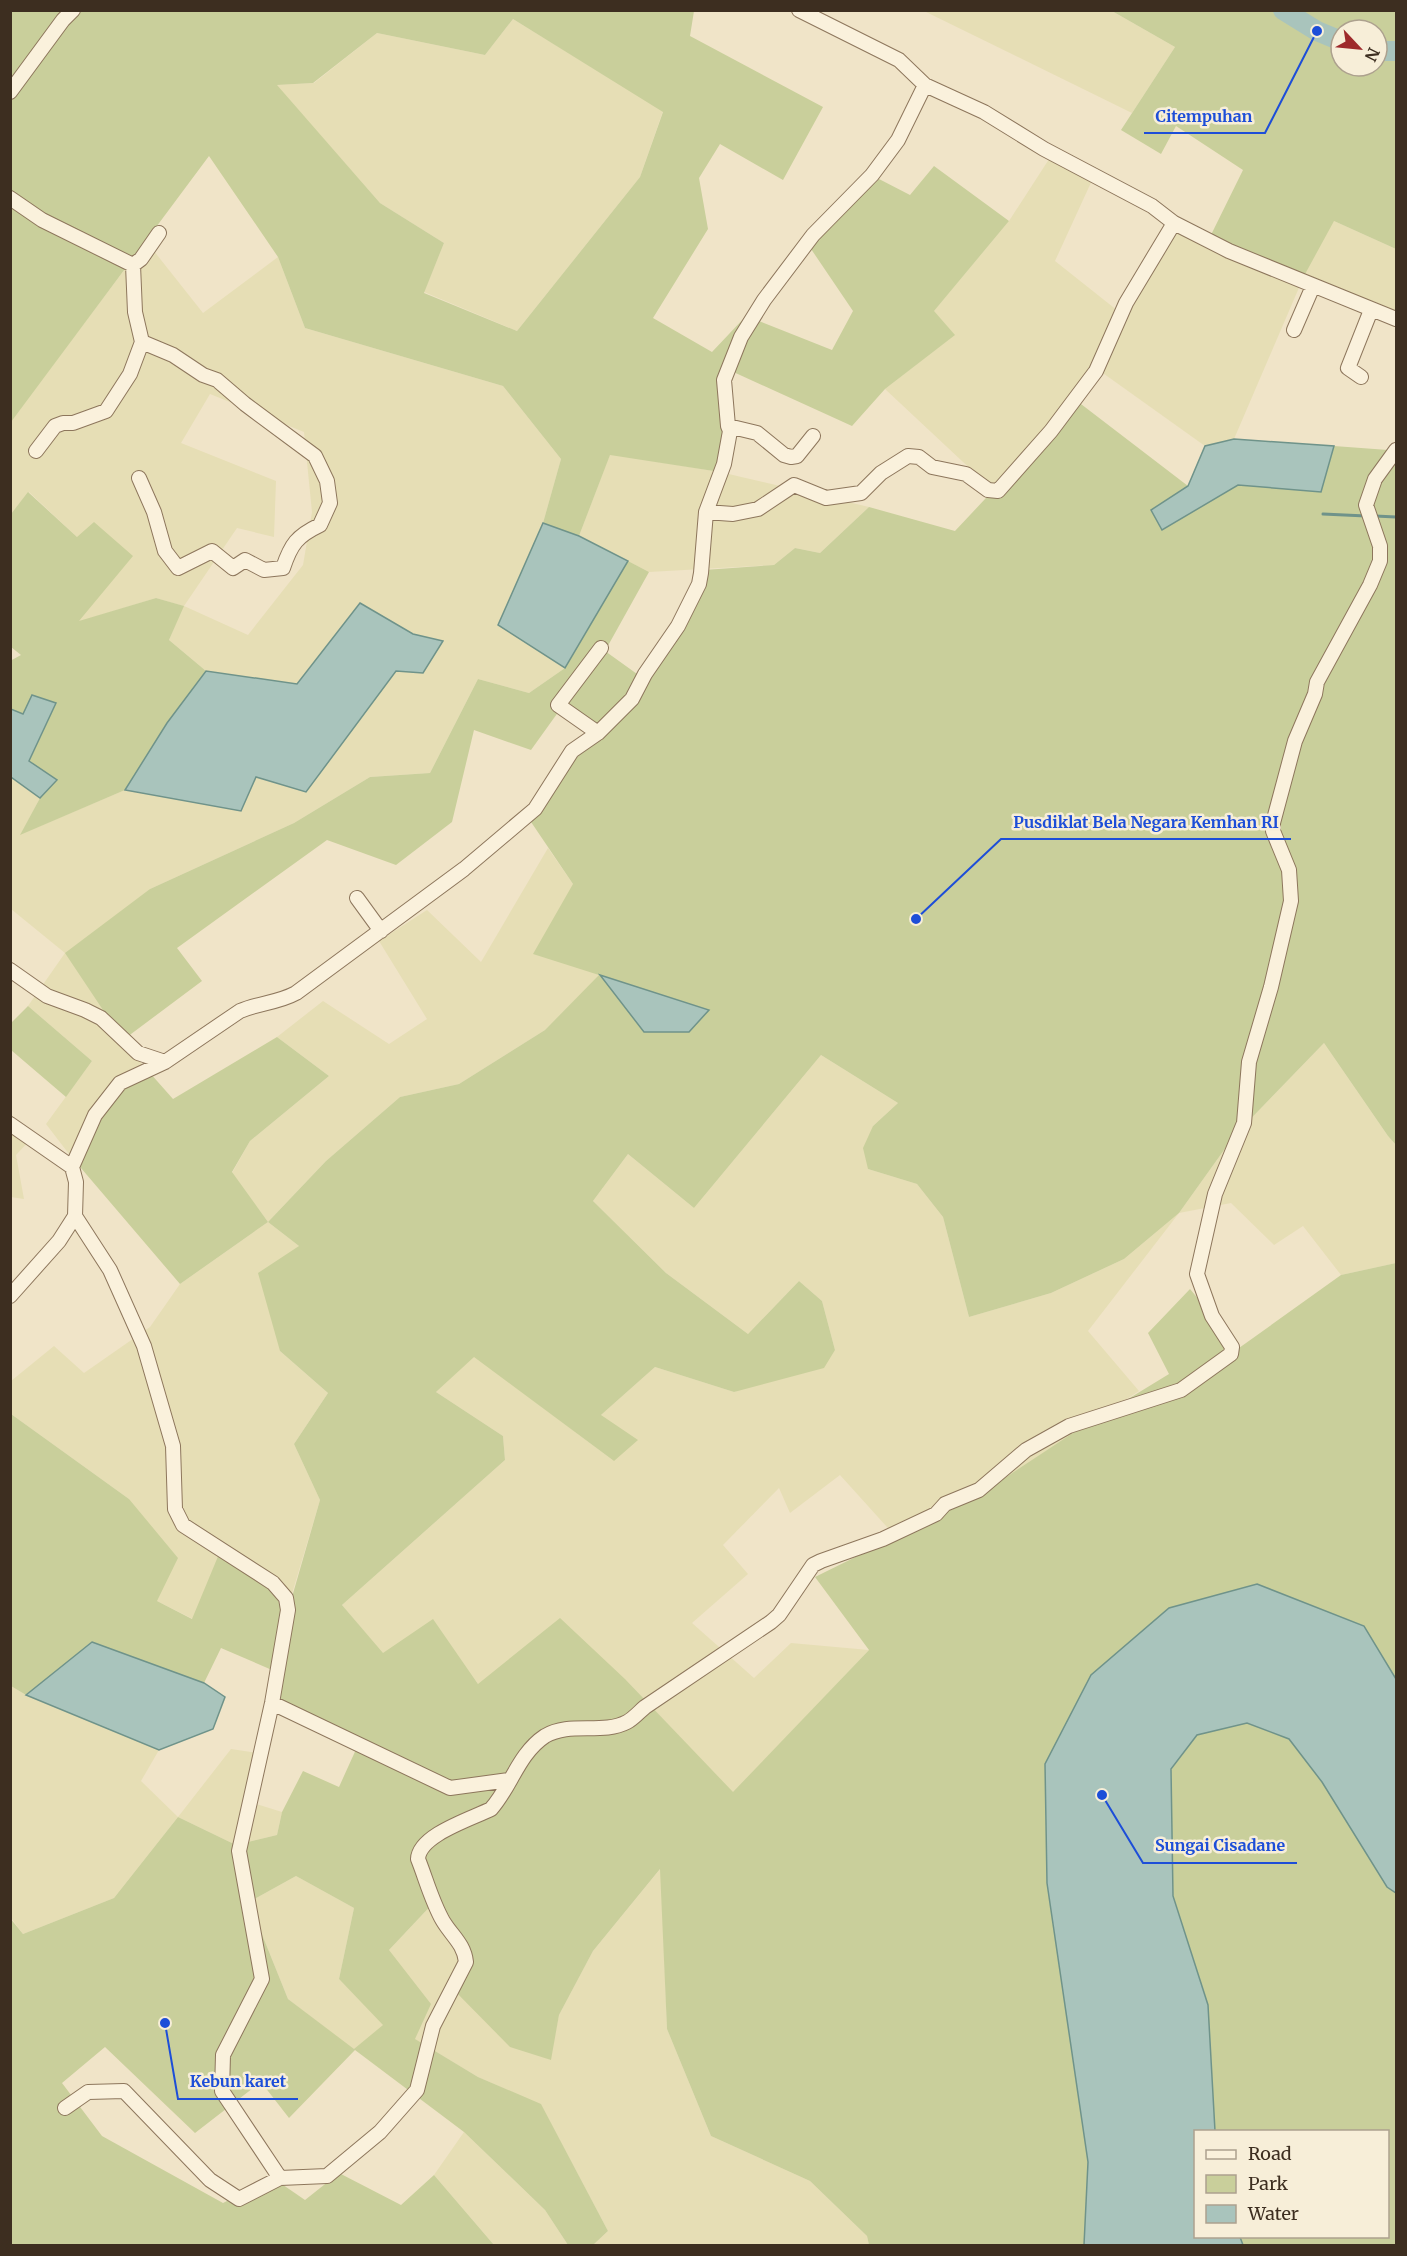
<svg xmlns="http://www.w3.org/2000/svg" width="1407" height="2256" viewBox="0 0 1407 2256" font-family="Merriweather,serif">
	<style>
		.farmland { fill: #e6deb5; fill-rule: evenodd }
		.green { fill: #c9cf9b; fill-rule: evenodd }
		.water { fill: #a9c4bc; stroke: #6f938a; stroke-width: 1.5 }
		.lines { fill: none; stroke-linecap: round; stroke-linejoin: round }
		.stream { stroke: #6f938a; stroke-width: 3 }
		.river { stroke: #a9c4bc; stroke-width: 20 }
		.minor-casing { stroke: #8d765c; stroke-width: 16 }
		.minor { stroke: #faf1dc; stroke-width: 14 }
		.leader { fill: none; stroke: #1d4ed8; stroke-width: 2 }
		.callout-dot { fill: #1d4ed8; stroke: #f7eed8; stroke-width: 2 }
		.callout-label { font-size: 16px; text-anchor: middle; font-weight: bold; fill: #1d4ed8; stroke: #f7eed8; stroke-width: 5; stroke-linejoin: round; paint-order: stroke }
	</style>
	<rect width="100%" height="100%" fill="#f0e4c8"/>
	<!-- farmland -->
	<path class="farmland" d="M924,11H1112L1175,47L1132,113Z
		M513,19L663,111L640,177L517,331L424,292L444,243L380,203L276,85L314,83L377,33L485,55Z
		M1053,153L1094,176L1055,261L1118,311L1172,223L1208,241L1334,221L1396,249V311L1304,276L1234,439L1205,446L1093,366L1077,401L993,490L885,389L954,335L933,312L1009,221Z
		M146,241L203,313L278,257L305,328L503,386L561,459L543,523L498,625L565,668L529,693L478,679L430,773L370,777L294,823L150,889L123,1040L142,1064L69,1154L46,1124L92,1061L28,1006L65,953L11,909V777L40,798L21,834L125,790L241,811L256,777L306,792L396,671L443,641L413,634L360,603L297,684L206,671L169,640L183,606L156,598L78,622V538L29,492L11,514L10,422ZM210,394L304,432L312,512L303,565L248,635L184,606L237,528L274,537L276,481L181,443Z
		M610,454L720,472L869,507L820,553L795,548L774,565L649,572L579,536Z
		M548,848L573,884L600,975L545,1030L459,1084L400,1097L326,1161L268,1222L299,1246L280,1351L328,1393L294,1444L320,1500L291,1597L193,1619L157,1601L129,1499L11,1414V1381L54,1346L84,1373L150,1327L180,1284L268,1222L232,1173L250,1141L329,1076L277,1037L323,1001L389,1044L427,1019L379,941L427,910L481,962Z
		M1324,1043L1388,1136L1396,1145V1263L1341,1275L1303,1226L1274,1245L1231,1203L1179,1213L1088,1331L1139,1391L973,1499L896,1537L840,1475L790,1513L779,1488L723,1545L748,1574L692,1623L754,1678L791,1643L869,1650L733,1793L626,1680L478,1684L433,1620L383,1654L342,1605L505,1460L503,1436L436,1392L474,1356L614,1461L601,1415L655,1367L734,1392L835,1350L822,1301L799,1281L748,1334L666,1273L593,1201L628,1154L694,1208L821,1055L898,1103L873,1126L868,1169L917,1184L943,1217L969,1317L1051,1293L1124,1259L1179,1213L1234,1136Z
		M10,1113L32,1138L16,1155L24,1199L11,1197Z
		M11,1686L26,1695L159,1750L141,1781L178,1817L231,1749L258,1753L253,1803L282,1812L277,1835L236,1845L178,1817L114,1898L23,1934L11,1918Z
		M661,1868L667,2029L711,2136L810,2181L867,2236L869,2245H593L608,2231L541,2105L478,2077L414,2039L389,1950L438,1898L470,1950L550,2060L559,2015L593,1951Z
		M296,1876L354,1908L339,1979L384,2025L354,2050L288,1999L249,1902Z
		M464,2132L545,2210L568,2245H494L434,2175Z"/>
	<!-- green -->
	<path class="green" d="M10,11H694L690,36L823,107L783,180L720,144L699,178L708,229L653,318L712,352L746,316L832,350L853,311L809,246L879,179L910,195L934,166L1009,221L934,311L955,335L885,389L852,426L729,370L720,472L610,455L579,536L543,523L561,459L503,386L305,328L278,257L209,156L11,422ZM513,19L663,112L640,177L517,331L424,293L444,243L380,203L277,85L313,83L377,33L485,55Z
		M1112,11H1396V249L1334,221L1304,276L1208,241L1243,170L1176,126L1161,154L1121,130L1175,47ZM1341,30H1377V66H1341Z
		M1077,401L1188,486L1151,510L1162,530L1238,485L1321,491L1334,446L1388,450L1396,441V1145L1388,1136L1324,1043L1234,1136L1179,1213L1124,1259L1051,1293L969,1317L943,1217L917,1184L868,1169L863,1148L873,1126L898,1103L821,1055L694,1208L628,1154L593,1201L666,1273L748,1334L799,1281L822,1301L835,1350L824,1368L734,1392L655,1367L601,1415L638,1440L614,1461L474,1357L436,1392L503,1436L505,1460L342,1605L383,1653L433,1619L478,1684L560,1618L626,1680L733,1792L869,1650L815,1577L973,1499L1079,1429L1169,1374L1148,1333L1190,1289L1239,1348L1341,1275L1396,1263V1679L1364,1626L1257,1584L1047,1883L1088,2162L1084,2245H869L867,2236L810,2181L711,2136L667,2029L660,1869L593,1951L559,2015L551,2060L510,2047L450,1986L470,1950L438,1898L389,1950L431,2004L415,2039L478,2077L541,2104L608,2231L593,2245H568L545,2210L464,2132L355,2050L289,2118L261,2082L195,2133L105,2047L62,2083L102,2136L223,2203L273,2178L305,2200L339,2173L401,2205L434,2175L494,2245H11L10,1918L23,1934L114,1898L178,1817L236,1845L277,1835L282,1812L303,1771L339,1787L358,1745L269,1711L272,1670L221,1648L204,1683L92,1642L26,1695L11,1686V1414L129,1499L178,1558L157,1601L192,1619L219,1554L292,1597L320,1500L294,1444L328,1393L280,1351L258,1273L299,1246L268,1222L180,1284L69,1154L142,1064L173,1099L277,1037L329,1076L250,1141L232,1172L268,1222L326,1161L400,1097L459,1084L545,1030L599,975L533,954L573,884L529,819L592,737L559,711L531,750L474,730L452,822L396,865L327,840L177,948L202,981L123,1040L65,953L150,889L294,823L370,777L430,773L478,679L529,693L565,668L628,561L649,572L605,651L644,679L704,570L774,565L795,548L820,553L869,507L955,531ZM296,1876L354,1908L339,1979L383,2025L354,2049L288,1999L249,1902Z
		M28,492L77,537L94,522L133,556L79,621L156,598L184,606L169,640L206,671L125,790L20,835L40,798L57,780L29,762L56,703L23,714L11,709L10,661L21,655L11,647V514Z
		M28,1006L92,1061L66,1097L11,1050V1023Z
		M1247,1723L1289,1739L1322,1782L1387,1887L1396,1893V2245H1243L1240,2237L1388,2236V2132L1215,2131L1208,2005L1173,1896L1171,1770L1197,1735Z"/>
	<!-- water -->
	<path class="water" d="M1234,439L1334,446L1321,492L1238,485L1162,530L1151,510L1188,486L1205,446Z
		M543,523L579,536L628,561L565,668L498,625Z
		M360,603L413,634L443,641L423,673L396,671L306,792L256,777L241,811L125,790L167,723L206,671L297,684Z
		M32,695L56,703L29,761L57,780L40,798L11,777V709L23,714Z
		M600,975L709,1010L689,1032H644Z
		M1257,1584L1364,1626L1396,1679V1893L1387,1887L1322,1782L1289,1739L1247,1723L1197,1735L1171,1769L1173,1896L1208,2005L1215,2131L1196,2132V2236L1240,2237L1243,2245H1084L1088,2162L1047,1883L1045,1764L1091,1675L1169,1608Z
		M92,1642L204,1683L225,1697L213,1729L159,1750L26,1695Z"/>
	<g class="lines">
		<!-- stream -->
		<path class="stream" d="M1323,514L1366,516
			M1375,516L1396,517"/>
		<!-- river -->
		<path class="river" d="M1283,10L1317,31L1341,41
			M1377,51H1396"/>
		<defs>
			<path id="minor" d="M799,10L899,60L925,85L984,112L1044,149L1152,206L1174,223L1229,251L1396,319
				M10,92L63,20L73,10
				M10,198L42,220L133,265
				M1294,330L1313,286
				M1361,377L1348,368L1371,310
				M728,426L757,433L784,455L791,457L797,456L813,436
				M36,451L55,426L63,423H73L106,411L130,374L142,342L135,312L133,265L141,259L159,233
				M139,478L154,512L165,551L178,568L212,551L233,568L245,560L264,570L283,568C291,544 297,536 320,525L330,503L327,481L315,456L245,404L217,380L203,375L173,355L142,342
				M706,512L733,514L758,509L794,485L826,498L861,493L881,473L908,456L919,457L932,467L966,474L988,490L998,491L1051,431L1096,371L1126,303L1174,223
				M598,733L558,705L601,648
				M357,898L381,931
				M10,970L47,996L85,1010L101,1018L138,1053L165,1062
				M10,1124L72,1167L76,1182L75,1216L110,1270L144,1346L173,1446L175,1509L183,1525L273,1583L286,1598L288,1610L272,1703L239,1851L262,1979L223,2055L222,2091L280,2178
				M72,1167L95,1115L120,1083L165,1062L240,1011C258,1003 278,1003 296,993L464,869L535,809L572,751L598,733L632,699L645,674L678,626L699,584L701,573L706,512L724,464L730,431L728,426L724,380L741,337L764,300L813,235L872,175L898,140L925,85
				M10,1296L59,1241L75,1216
				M272,1703L450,1788L509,1780
				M65,2108L88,2092L124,2091L210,2180L239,2199L280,2178L327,2176L380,2132L417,2090L433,2026L466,1962C464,1944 452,1936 443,1921C432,1902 426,1879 418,1859C419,1835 471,1819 491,1809C511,1787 518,1754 545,1736C570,1721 602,1735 627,1722C633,1719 639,1712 645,1707L771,1622L779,1615L813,1565L821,1561L883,1539L936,1514L945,1504L979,1490L1026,1450L1069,1426L1181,1390L1231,1354L1232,1347L1212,1316L1197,1274L1215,1194L1244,1123L1249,1062L1271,987L1291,901L1289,870L1273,831V823L1295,741L1315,694L1317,682L1370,585L1380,561V546L1366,505L1375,479L1396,450"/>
		</defs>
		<!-- minor casing -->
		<use href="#minor" class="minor-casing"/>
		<!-- minor -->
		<use href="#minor" class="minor"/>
	</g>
	<!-- callouts -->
	<path class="leader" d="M1317 31L1265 133H1144M916 919L1001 839H1291M1102 1795L1143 1863H1297M165 2023L178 2099H298"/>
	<g class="callout-dot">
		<circle cx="1317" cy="31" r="6"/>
		<circle cx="916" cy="919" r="6"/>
		<circle cx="1102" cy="1795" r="6"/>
		<circle cx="165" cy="2023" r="6"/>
	</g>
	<g class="callout-label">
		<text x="1204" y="122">Citempuhan</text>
		<text x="1146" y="828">Pusdiklat Bela Negara Kemhan RI</text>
		<text x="1220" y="1851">Sungai Cisadane</text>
		<text x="238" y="2087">Kebun karet</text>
	</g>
	<!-- border -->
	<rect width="1407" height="2256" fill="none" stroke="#3d2e20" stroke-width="24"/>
	<!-- legend -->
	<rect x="1194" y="2130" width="195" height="108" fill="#f7eed8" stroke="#ada18e" stroke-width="1.5"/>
	<rect x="1206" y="2150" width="30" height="9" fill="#faf1dc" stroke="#ada18e" stroke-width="1.5"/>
	<text x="1248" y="2160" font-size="18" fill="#3d2e20">Road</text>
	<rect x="1206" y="2175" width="30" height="18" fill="#c9cf9b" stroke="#ada18e" stroke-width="1.5"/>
	<text x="1248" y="2190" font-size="18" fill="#3d2e20">Park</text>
	<rect x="1206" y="2205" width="30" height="18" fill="#a9c4bc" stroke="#ada18e" stroke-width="1.5"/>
	<text x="1248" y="2220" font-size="18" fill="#3d2e20">Water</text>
	<!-- north arrow -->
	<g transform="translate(1359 48) rotate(116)"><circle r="28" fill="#f7eed8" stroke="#ada18e" stroke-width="1.5"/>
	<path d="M0-4.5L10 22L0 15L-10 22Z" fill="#9e2a2b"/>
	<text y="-9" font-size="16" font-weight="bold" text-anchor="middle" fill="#3d2e20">N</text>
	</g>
</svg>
